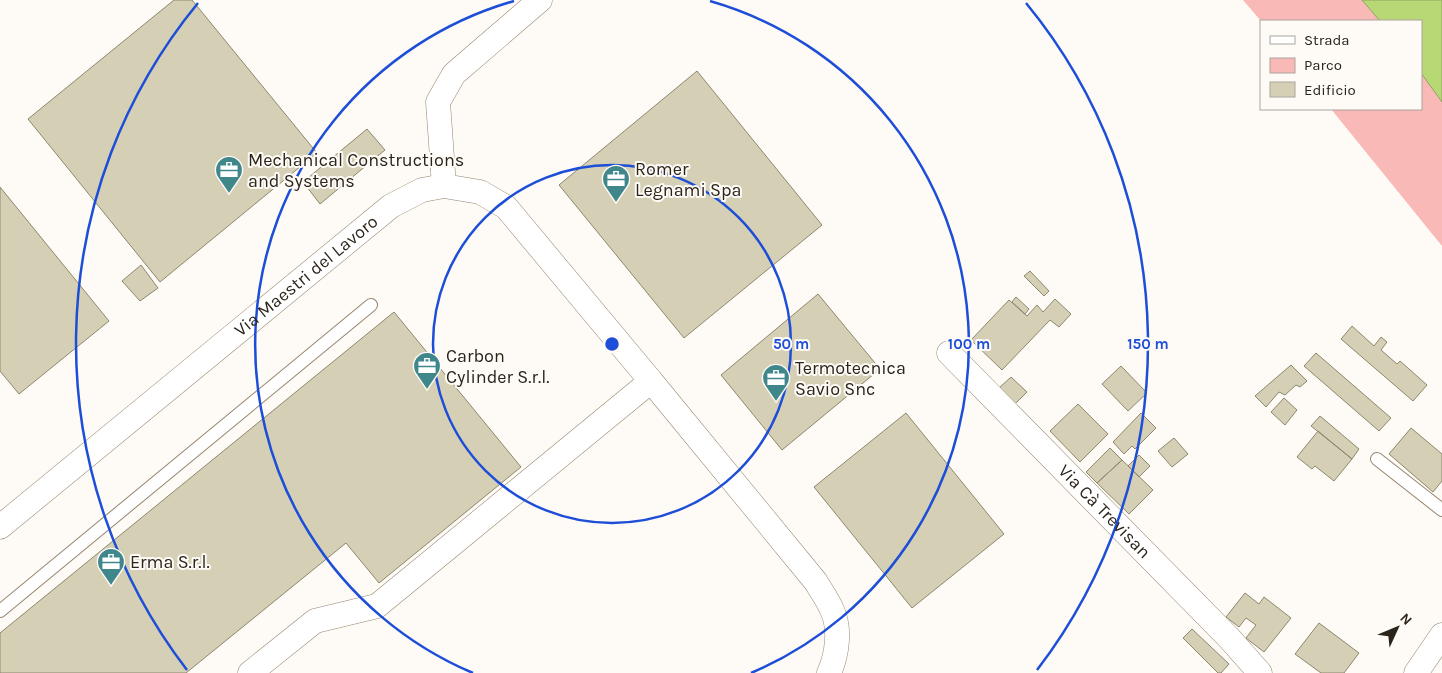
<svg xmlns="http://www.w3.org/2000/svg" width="1442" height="673" viewBox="0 0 1442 673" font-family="Karla,sans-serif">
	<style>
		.green { fill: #f9b9b6 }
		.water { fill: #b8d876; stroke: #8ea25b }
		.building { fill: #d5d0b5; stroke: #8c876d }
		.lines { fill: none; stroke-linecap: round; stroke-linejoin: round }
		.service-casing { stroke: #968570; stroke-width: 14 }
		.minor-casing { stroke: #968570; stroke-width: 25 }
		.service { stroke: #fff; stroke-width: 12 }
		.minor { stroke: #fff; stroke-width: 24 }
		.ring { fill: none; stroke: #1d4ed8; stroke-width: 2.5 }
		.labels { text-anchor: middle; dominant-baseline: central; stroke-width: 4; stroke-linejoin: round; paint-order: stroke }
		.poi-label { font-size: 18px; fill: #2b241b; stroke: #fefaf5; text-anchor: start }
		.street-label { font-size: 18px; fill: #2b241b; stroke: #fefaf5 }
		.centre { fill: #1d4ed8; stroke: #fefaf5; stroke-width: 2.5 }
		.ring-label { font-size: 15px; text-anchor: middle; font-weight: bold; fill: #1d4ed8; stroke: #fefaf5; stroke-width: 4; stroke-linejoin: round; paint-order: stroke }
	</style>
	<rect width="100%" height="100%" fill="#fefaf5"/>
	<!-- green -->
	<path class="green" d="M1243,0H1362L1380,21H1261Z
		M1421,73L1442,102V246L1331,109H1421Z"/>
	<!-- water -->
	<path class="water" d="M1362,0H1442V102L1421,73V21H1380Z"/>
	<!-- building -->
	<path class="building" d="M174,0H192L317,153L160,282L28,119Z
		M697,71L822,225L684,338L559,185Z
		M367,129L385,150L320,204L303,182Z
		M0,187L109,321L19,394L0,371Z
		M141,265L158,288L140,301L122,281Z
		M1030,271L1049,291L1044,296L1024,276Z
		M818,294L880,369L782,450L721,375Z
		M1016,297L1029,309L1025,314L1012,302Z
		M1055,299L1071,314L1059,327L1050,320L1002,370L971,340L1009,300L1027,316L1037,305L1043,312Z
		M394,312L521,467L379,583L346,543L186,673H0V633Z
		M1352,326L1374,346L1381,337L1387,342L1381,350L1397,364L1400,361L1427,385L1413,401L1341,339Z
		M1316,353L1391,418L1379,431L1304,366Z
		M1291,365L1307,381L1300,387L1296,385L1285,395L1279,392L1266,407L1255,396Z
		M1121,366L1147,393L1128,411L1102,384Z
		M1011,377L1027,392L1015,404L999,388Z
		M1284,398L1297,410L1285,425L1271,412Z
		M1078,404L1108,434L1080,462L1050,431Z
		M906,413L1004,534L912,608L814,487Z
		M1141,413L1156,428L1135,449L1132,446L1124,454L1113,442Z
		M1320,416L1359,449L1352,459L1311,426Z
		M1411,428L1442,454V481L1433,492L1389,454Z
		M1318,431L1352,459L1334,481L1315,466L1312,469L1297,457Z
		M1174,438L1188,454L1172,467L1158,451Z
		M1110,448L1122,460L1097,483L1086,472Z
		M1139,455L1150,466L1139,477L1128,466Z
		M1122,460L1153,490L1129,514L1097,483Z
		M1245,593L1259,604L1264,597L1291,618L1264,652L1246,638L1256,625L1246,618L1239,627L1226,617Z
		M1319,623L1359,653L1344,673H1321L1295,654Z
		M1192,629L1229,664L1221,673H1218L1183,638Z"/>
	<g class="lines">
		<defs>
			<path id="service" d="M1377,459L1442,510
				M0,611L371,305"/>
			<g id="minor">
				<path d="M444,186L438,102L454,74L540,0"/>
				<path id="s1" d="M949,353L1230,639L1260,673"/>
				<path d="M651,381L816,582C821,591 828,600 832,610C841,629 837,655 829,673"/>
				<path id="s2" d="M0,527L391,206L422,190L444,186L480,192L506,207L651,381L377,606L315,621L250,673"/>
				<path d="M1416,673L1442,635"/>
			</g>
		</defs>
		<!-- service casing -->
		<use href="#service" class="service-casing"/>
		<!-- minor casing -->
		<use href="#minor" class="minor-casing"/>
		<!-- service -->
		<use href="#service" class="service"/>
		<!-- minor -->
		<use href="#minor" class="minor"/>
	</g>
	<!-- distance rings -->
	<g class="ring">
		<circle cx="612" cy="344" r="179"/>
		<path d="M473 673A357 357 0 0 1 514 1M710 1A357 357 0 0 1 751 673"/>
		<path d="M187 670A536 536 0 0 1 198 3M1026 3A536 536 0 0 1 1037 670"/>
	</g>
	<!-- icons -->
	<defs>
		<symbol id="office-pin" viewBox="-11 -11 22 30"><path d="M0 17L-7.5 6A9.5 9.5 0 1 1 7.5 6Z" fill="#3f878b" stroke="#fefaf5"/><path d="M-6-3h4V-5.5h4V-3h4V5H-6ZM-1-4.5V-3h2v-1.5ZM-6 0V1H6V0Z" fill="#fff"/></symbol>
	</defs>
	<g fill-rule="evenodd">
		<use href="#office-pin" x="213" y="154" width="32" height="43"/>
		<use href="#office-pin" x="600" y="163" width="32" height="43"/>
		<use href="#office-pin" x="411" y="350" width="32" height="43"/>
		<use href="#office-pin" x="760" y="362" width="32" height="43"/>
		<use href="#office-pin" x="95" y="546" width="32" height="43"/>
	</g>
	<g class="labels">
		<!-- poi labels -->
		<g class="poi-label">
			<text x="248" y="160">Mechanical Constructions<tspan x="248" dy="21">and Systems</tspan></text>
			<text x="635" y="169">Romer<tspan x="635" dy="21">Legnami Spa</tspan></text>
			<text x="446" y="356">Carbon<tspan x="446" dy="21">Cylinder S.r.l.</tspan></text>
			<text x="795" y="368">Termotecnica<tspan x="795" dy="21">Savio Snc</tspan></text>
			<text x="130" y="562">Erma S.r.l.</text>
		</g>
		<!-- street labels -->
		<g class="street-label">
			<text stroke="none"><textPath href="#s2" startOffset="396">Via Maestri del Lavoro</textPath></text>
			<text stroke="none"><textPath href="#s1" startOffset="222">Via Cà Trevisan</textPath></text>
		</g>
	</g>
	<circle cx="612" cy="344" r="8" class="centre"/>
	<g class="ring-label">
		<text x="791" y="349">50 m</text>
		<text x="969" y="349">100 m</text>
		<text x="1148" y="349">150 m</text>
	</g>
	<!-- legend -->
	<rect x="1260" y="20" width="162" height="90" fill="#fefaf5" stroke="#aaa49e"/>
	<rect x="1270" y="36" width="25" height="8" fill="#ffffff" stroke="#aaa49e"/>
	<text x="1304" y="45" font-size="15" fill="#2b241b">Strada</text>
	<rect x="1270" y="58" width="25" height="15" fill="#f9b9b6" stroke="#aaa49e"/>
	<text x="1304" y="70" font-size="15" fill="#2b241b">Parco</text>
	<rect x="1270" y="82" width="25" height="15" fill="#d5d0b5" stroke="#aaa49e"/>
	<text x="1304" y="95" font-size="15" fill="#2b241b">Edificio</text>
	<!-- north arrow -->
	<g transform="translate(1397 628) rotate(46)" stroke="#fefaf5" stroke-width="4" paint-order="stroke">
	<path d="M0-4L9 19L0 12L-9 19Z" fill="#2b241b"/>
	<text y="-8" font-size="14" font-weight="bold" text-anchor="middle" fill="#2b241b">N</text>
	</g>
</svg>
